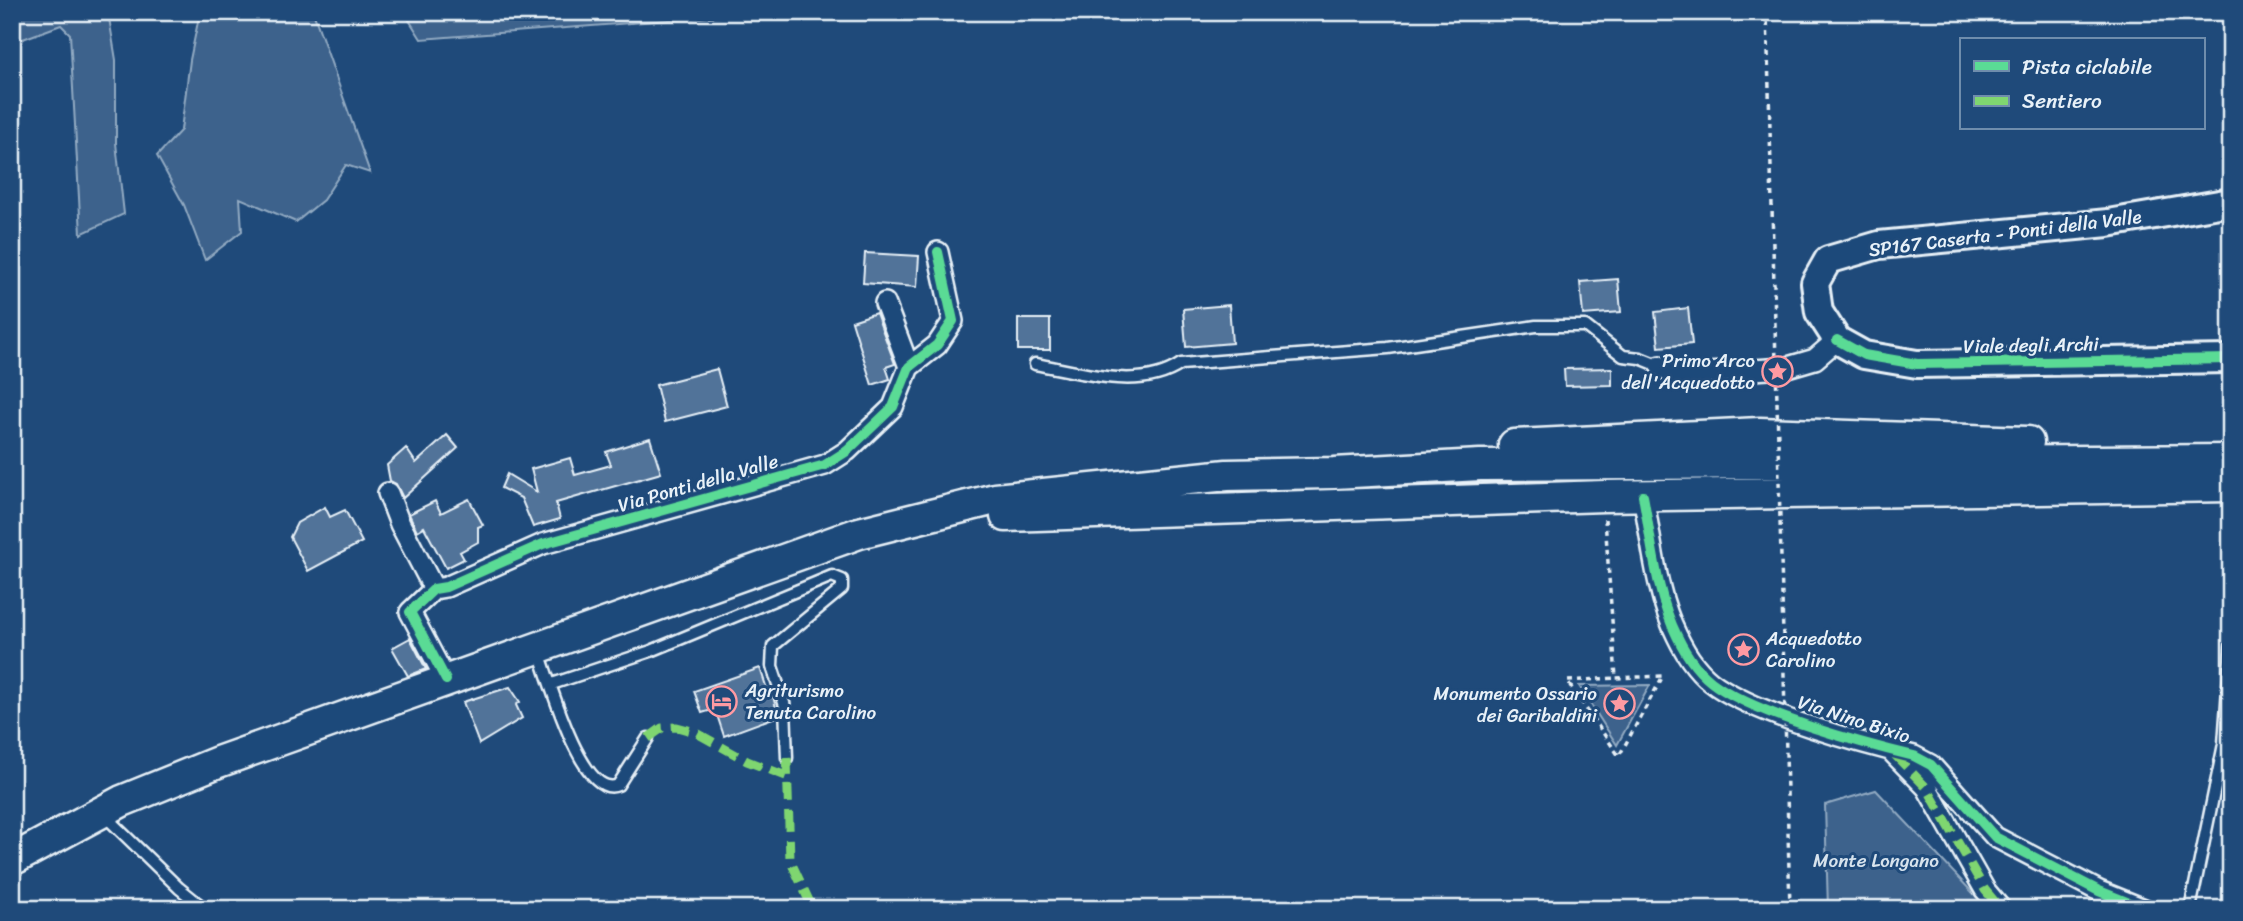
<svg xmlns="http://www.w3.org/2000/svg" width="2243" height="921" viewBox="0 0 2243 921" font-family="Sriracha,sans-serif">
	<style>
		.green { fill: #3c628c; stroke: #92aac2; stroke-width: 2 }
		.building { fill: #517399; stroke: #e8f1f8; stroke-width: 2 }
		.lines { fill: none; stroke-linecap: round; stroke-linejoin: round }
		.lane-casing { stroke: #e8f1f8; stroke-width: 15 }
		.street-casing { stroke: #e8f1f8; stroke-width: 24 }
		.secondary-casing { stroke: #e8f1f8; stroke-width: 32 }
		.primary-casing { stroke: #e8f1f8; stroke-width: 35 }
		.path { stroke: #e8f1f8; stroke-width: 3.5; stroke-dasharray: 5 5; stroke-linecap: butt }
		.lane { stroke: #1f4a7a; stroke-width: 10 }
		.street { stroke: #1f4a7a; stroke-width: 19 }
		.secondary { stroke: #1f4a7a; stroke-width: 26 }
		.primary { stroke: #1f4a7a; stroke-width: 30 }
		.path-bridge { stroke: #e8f1f8; stroke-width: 3.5; stroke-dasharray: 5 5; stroke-linecap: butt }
		.quiet { stroke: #7fd670; stroke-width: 9; stroke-dasharray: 18 9; stroke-linecap: butt }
		.cycleway-casing { stroke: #1f4a7a; stroke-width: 15 }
		.cycleway { stroke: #5adb95; stroke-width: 10 }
		.labels { text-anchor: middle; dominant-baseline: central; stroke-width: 6; stroke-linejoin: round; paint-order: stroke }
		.street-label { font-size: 19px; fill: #e8f1f8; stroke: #1f4a7a }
		.poi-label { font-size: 19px; fill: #e8f1f8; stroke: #1f4a7a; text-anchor: end }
		.park-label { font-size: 19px; fill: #d7e3ed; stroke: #1f4a7a }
	</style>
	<rect width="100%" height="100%" fill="#1f4a7a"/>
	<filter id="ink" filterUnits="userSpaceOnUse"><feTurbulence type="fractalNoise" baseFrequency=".0143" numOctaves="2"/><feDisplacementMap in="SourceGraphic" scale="14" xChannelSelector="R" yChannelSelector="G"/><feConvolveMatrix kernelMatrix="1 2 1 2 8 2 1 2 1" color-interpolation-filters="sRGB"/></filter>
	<g filter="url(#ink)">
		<!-- green -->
		<path class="green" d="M12,12H108L116,60V143L124,214L81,234L70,34L61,25L12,43Z
			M200,12H313L370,173L346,165L323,200L296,222L240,198L242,231L205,260L184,205L157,156L181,130L190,60Z
			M404,12H719L723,16L421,39Z
			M1650,685L1617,745L1579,686Z
			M1876,790L1988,909H1828L1825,805Z"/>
		<!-- building -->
		<path class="building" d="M865,253L919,256L917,287L863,283Z
			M1618,279L1621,312L1583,315L1580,282Z
			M1229,305L1232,343L1186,347L1183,309Z
			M1688,308L1692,344L1659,347L1655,312Z
			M876,313L895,364L886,367L890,379L872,385L852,321Z
			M1018,319H1050V350H1018Z
			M1612,368V385L1565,386L1564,369Z
			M717,369L727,406L665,422L656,385Z
			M447,435L458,448L403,498L396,484L390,481L387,465L406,448L416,463Z
			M650,438L661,473L556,503L560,519L533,527L521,498L501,488L507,474L537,492L531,469L570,458L575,475L611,465L606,452Z
			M469,499L483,525L478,527V542L460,552L464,559L446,568L424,527L417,531L409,514L435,501L441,513Z
			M325,507L330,517L345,510L362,542L308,571L290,537L297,523Z
			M410,638L426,669L408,676L392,648Z
			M760,668L770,698L773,696L778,716L724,736L715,709L702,713L694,691Z
			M510,687L520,702L516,705L522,718L479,744L463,702Z"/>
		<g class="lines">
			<defs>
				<path id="lane" d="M1035,364C1081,372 1140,392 1181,364L1388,348L1536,326H1585L1623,356L1640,358L1660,366
					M539,652C549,678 582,801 618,785L648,738
					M552,684L651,651L832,576L842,580V589L773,646L772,666L785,706L787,758
					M104,815L179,888L205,909
					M2190,909L2224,744L2231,646"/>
				<path id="street" d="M885,303L909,367
					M1660,366L1676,375L1784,368L1815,359L1837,340
					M388,493L400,524L434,589
					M1643,496C1652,542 1656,594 1677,636C1686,655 1699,674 1717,686C1762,716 1860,743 1914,756L1931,765L1995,837L2099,891L2144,909
					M446,680L410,612L434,589L446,587L543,544L825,465L847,451L893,407L909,367L937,345L953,321L938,252
					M1891,751L1927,788L1985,890L2001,909"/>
				<path id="secondary" d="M2231,202L2108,223L1879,245L1828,260L1815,283L1819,312L1837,340L1864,355L1917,364L2231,359"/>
				<path id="primary" d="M1514,445L1760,433L2028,442
					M1006,516L1604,496L2231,486
					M12,860L122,801L218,762L859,533L995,499L1227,475L1334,473L1480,465L2231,460"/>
			</defs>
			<!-- lane casing -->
			<use href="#lane" class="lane-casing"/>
			<!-- street casing -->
			<use href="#street" class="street-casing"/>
			<!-- secondary casing -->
			<use href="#secondary" class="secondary-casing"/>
			<!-- primary casing -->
			<use href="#primary" class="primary-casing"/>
			<!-- path -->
			<path class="path" d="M1605,519L1616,678L1663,676L1619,756L1567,681L1616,678"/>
			<!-- lane -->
			<use href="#lane" class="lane"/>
			<!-- street -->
			<use href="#street" class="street"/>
			<!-- secondary -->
			<use href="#secondary" class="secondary"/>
			<!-- primary -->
			<use href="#primary" class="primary"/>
			<!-- path-bridge -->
			<path class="path-bridge" d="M1767,12L1790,909"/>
			<!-- quiet -->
			<path class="quiet" d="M648,738L662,728L677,727L695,732L747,761L786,776
				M1894,754L1927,788L1985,890L2001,909
				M787,758L790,860L813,909"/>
			<defs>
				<path id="cycleway" d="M1837,340L1864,355L1917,364L2231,359
					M1643,496C1652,542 1656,594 1677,636C1686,655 1699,674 1717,686C1762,716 1860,743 1914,756L1931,765L1995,837L2099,891L2144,909
					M446,680L410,612L434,589L446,587L543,544L825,465L847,451L893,407L909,367L937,345L953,321L938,252"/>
			</defs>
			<!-- cycleway casing -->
			<use href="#cycleway" class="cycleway-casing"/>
			<!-- cycleway -->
			<use href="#cycleway" class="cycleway"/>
		</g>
	</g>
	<!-- icons -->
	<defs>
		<symbol id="sight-ring" viewBox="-11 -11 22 22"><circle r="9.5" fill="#1f4a7a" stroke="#ff9aa2" stroke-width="1.5"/><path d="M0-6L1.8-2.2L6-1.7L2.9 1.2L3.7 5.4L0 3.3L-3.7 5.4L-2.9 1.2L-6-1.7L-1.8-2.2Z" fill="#ff9aa2"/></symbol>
		<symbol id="hotel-ring" viewBox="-11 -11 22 22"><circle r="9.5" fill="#1f4a7a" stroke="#ff9aa2" stroke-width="1.5"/><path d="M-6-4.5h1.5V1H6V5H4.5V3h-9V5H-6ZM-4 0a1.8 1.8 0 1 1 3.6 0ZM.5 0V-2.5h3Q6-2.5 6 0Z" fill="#ff9aa2"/></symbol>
	</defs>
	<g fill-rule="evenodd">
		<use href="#sight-ring" x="1760" y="354" width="35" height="35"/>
		<use href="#sight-ring" x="1726" y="632" width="35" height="35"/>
		<use href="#hotel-ring" x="704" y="684" width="35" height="35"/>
		<use href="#sight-ring" x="1602" y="686" width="35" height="35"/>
	</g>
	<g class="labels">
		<!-- street labels -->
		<g class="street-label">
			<text transform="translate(2005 233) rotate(-7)">SP167 Caserta - Ponti della Valle</text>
			<text transform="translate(2031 345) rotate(-1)">Viale degli Archi</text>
			<text transform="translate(698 483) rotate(-16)">Via Ponti della Valle</text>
			<text transform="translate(1854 719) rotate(18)">Via Nino Bixio</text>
		</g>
		<!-- poi labels -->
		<g class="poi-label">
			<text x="1755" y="360">Primo Arco<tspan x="1755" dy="22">dell'Acquedotto</tspan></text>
			<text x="1766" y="638" text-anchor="start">Acquedotto<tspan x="1766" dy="22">Carolino</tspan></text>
			<text x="745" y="690" text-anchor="start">Agriturismo<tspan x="745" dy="22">Tenuta Carolino</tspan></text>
			<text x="1597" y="693">Monumento Ossario<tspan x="1597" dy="22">dei Garibaldini</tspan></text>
		</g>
		<!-- park labels -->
		<g class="park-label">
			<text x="1876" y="860">Monte Longano</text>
		</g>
	</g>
	<!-- margin -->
	<rect width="2243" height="921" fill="none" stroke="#1f4a7a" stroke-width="42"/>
	<rect x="21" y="21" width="2201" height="879" fill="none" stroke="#e8f1f8" stroke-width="2.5" filter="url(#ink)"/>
	<!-- legend -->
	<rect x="1960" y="38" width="245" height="91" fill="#1f4a7a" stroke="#6f8dac" stroke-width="2"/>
	<rect x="1974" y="61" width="35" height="10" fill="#5adb95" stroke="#6f8dac" stroke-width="2"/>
	<text x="2022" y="74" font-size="21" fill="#e8f1f8">Pista ciclabile</text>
	<rect x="1974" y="96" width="35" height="10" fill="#7fd670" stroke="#6f8dac" stroke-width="2"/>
	<text x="2022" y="108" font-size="21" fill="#e8f1f8">Sentiero</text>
</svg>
